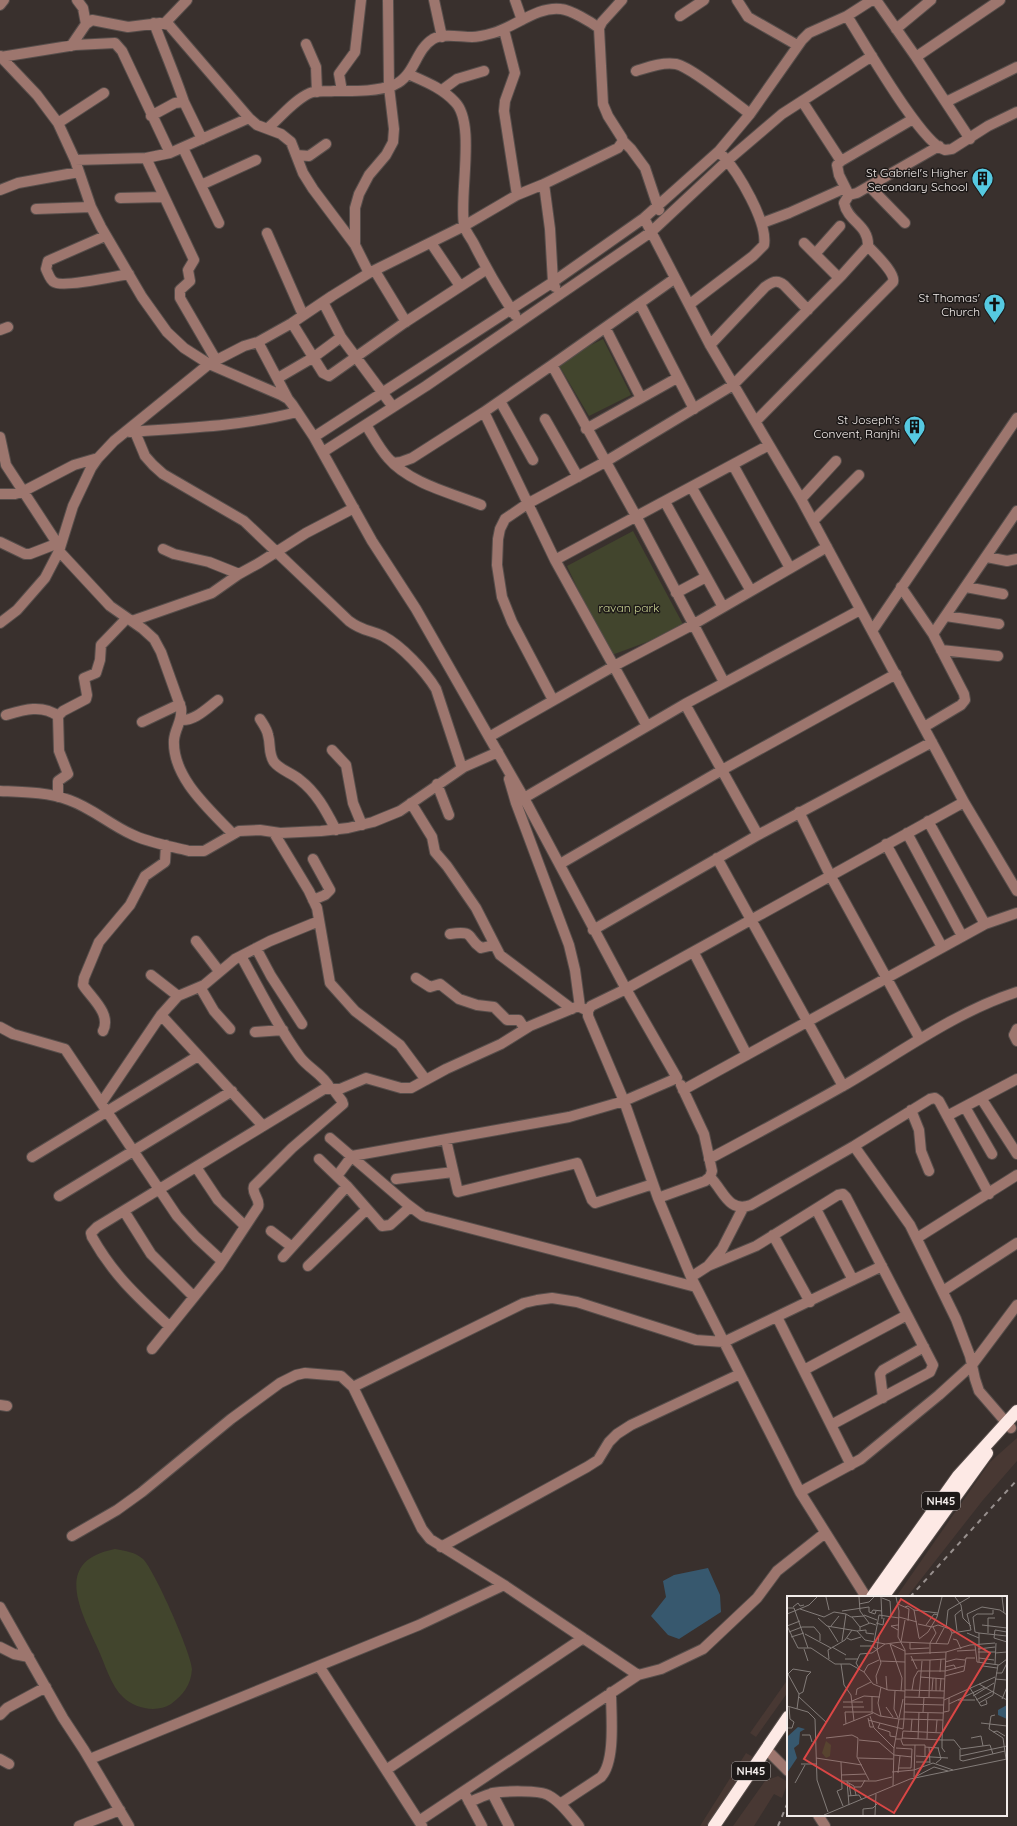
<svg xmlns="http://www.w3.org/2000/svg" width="1017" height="1826" viewBox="0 0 1017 1826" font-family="Quicksand,sans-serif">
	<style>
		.built { fill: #483833 }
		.green { fill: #42452d }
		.water { fill: #37586e }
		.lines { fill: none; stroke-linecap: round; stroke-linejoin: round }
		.minor-casing { stroke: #574e4b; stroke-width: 12 }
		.highway-casing { stroke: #574e4b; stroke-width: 14 }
		.minor { stroke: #9d766e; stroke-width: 10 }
		.highway { stroke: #fde9e5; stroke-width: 12 }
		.rail { stroke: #98908e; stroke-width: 2; stroke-dasharray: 5 5; stroke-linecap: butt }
		.labels { text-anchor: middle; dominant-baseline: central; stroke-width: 3; stroke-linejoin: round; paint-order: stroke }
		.shield { fill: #1d1918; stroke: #b3adac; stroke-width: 1 }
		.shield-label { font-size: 11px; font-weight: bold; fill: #f3edeb }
		.poi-label { font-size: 12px; fill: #f3edeb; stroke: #1d1918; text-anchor: end }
		.park-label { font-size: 12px; fill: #c9d292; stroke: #1d1918 }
		.inset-road { fill: none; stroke: #837c79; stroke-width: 1 }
		.view { fill: #da4645; fill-opacity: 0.15; stroke: #da4645; stroke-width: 2 }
		.inset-edge { fill: none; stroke: #f3edeb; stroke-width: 2 }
	</style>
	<rect width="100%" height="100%" fill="#39302d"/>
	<!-- built -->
	<path class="built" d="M1017,1438V1461L983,1500L907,1597H896L990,1462Z
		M788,1679V1692L756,1737L750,1733Z
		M746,1753L755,1758L712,1826H700Z
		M778,1776L788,1782L782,1798L774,1794L754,1826H733L765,1781Z"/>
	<!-- green -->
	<path class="green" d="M603,339L631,395L589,416L557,362Z
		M633,531L685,628L609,656L567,566Z
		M115,1549C126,1551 135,1552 143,1559C154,1569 192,1655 192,1669C191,1685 183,1695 171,1704C157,1713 135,1709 123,1697C111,1686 105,1664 98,1649C81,1611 52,1561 115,1549Z"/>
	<!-- water -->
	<path class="water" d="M708,1568L720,1595L721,1612L679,1639L668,1635L651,1616L666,1597L663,1581L674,1575Z"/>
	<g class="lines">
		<defs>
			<path id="minor" d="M77,0L83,8L86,24
				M434,0L442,37
				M515,0L522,20
				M737,0L748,17L797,45
				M876,0L916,57L970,139
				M0,5L4,0
				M680,16L704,0
				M847,16C862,39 922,145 945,150C948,150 950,149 952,149L988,126L1017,112
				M154,23C164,50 175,75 184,102
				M165,23L187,0
				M896,29L931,0
				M504,30L515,73L505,101L504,111L517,195
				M306,44L316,67L317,92
				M71,46L86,24L92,20L128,27L160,23L169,25L249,118L257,125L281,134L291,142L303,173L313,189L355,245L369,273
				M0,56L37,95L58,123L75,160L91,207L101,227L142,297L167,332L184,348L209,364L281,395L288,399L292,404L314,437L372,541L416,609L489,737L524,798L626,989L591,1006L588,1011V1016L624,1101L658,1198L691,1277L800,1492L866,1597
				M1,57L75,45L115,43L122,51L170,153
				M916,57L1000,0
				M636,71C649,67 662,62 676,64C691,67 735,103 750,114
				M408,74C426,82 442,88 455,102C476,123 459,194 464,225C465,231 471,238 474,244C486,268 500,292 515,315
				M442,90L457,79L484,71
				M342,91L339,74L355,52L361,0
				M802,101L841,161
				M946,102L1017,67
				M151,116L175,103L184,102L202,139
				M58,123L104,93
				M268,128C281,117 294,100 310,93C317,90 326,92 334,91C354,91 375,92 394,85C415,76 415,50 433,39C444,33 460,37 472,37C479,37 486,35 493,33C515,27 537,6 561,9C571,10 591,22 599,28
				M623,141L631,149L645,168L659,210
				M183,148L219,223
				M296,155L309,156L326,144
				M146,158L194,260L188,270L190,281L180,290V298L216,360
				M75,160L146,158L170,153L249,118
				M544,184L550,229L553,282L555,287
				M201,185L256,160
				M869,186L905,223
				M0,190L18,183L79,172
				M849,195L839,175L837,165L841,161L913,119
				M120,198L164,197
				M36,209L91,207
				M762,223L789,213L845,188
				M267,233L303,315
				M105,236L48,261L46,269C48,273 50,280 54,282C62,288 117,276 129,274
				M431,243L460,286
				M804,243L839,278
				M355,245V208L359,194L369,175L386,155L393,142L394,129L389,87L388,0
				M815,254L840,226
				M375,271L406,322
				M674,279L552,365L636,516L724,682
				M323,302L341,337L393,407
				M640,304L694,409
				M690,304L753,256L764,245C768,222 738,172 723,156
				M292,323L323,373L329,376L404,323L487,269
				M606,329L641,398
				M0,330L8,327
				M258,342L288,399
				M710,345L765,287C772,282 777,279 784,285L808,310
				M278,378L314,357L341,337
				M500,401L533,460
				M484,412L555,560L647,726
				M545,419L578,477
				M756,421L893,282C896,273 874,253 868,246
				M366,425C373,436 379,448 388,458C409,483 451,493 481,505
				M586,429L677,378
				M130,432C186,428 243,426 297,412
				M135,432L145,456L153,465L163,474L244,521L349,621C362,631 370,630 383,636C402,646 425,671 436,689L462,768
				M0,437L6,465L57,543
				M314,437L553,282L644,218L719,151L750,114L802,40L809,33L847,16L872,0
				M323,452L426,386L651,232L727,161L782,114L872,56
				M393,463L401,462L412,458L484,412L552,365
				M733,465L790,568
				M692,488L751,591
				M0,494H15L22,492L74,465L98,458
				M801,499L836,461
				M665,502L723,607
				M813,521L859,475
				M0,542L25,554H30L61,542
				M163,549L174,554L209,562L239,574
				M59,551L110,606L143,629L154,639L161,652L181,708C183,720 175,728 174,740C172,777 209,809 232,833
				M987,557L1007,561L1017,559
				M555,560L769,445
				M901,587L933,634L964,694L965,700L961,705L924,727
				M966,587L1003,594
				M676,593L706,577
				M946,616L999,624
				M132,621L212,593L239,574L259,563L306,533L354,508
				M0,623L17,610L45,578L59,551L73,506L91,468L98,458L114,441L209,364L244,346L258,342L292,323L332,296L369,273L464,226L517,195L544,184L618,148L623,141L622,138L608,116L603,104L599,28L602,22L622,0
				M872,631L1017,418
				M933,634L1017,511
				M941,650L998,656
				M553,700L512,622L502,597L497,565L498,539L500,529L505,519L527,504L605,462L733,385L842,275L868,246C869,225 848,222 844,203L849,195L857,193L939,146
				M685,704L758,835
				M6,715C23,710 42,704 58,716
				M260,719C263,724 267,729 268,735C271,745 268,753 274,762C280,770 292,773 300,780C317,793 326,811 336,830
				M181,720C195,721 207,708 218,700
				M142,722L180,704
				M489,737L614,666L694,624L827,547
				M332,750L346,765L353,803L362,825
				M509,779L516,803L569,945L575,970L580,1007
				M437,784L449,815
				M0,791C23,792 47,792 69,800C92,808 109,824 131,834C149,843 170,846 189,851H204L239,831L260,830L280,833L321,831L348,828L373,822L400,811L464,767L498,752
				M58,797V781L68,774L59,751L58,716L63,711L86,699L87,695L84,678L96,673L100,660L101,645L127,618
				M524,798L685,704L860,610
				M964,802L1017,891
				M411,803L432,837L435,852L447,866L476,908L500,955L572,1009
				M799,812L830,875L920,1039
				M928,821L985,924
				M274,833L309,891L317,908L330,983L355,1011L400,1045L426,1080
				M907,833L962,936
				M886,844L942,947
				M717,858L843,1086
				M313,859L330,890L325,895L313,900
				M560,864L722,770L896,674
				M593,930L758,835L932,742
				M450,934C476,930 466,938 481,948L494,945
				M196,941L219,971
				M256,948L271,976L302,1024
				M694,953L747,1055
				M241,956C260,990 277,1026 300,1057C309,1069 323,1074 330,1088
				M151,975L178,996
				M416,978L430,987L440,984L459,999L477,1005L494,1007L507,1020H519L525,1029
				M200,987L214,1011L230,1029
				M161,1015L263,1126
				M0,1027L13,1034L65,1049L177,1216L196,1237L222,1261
				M1017,1029L1014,1035L1017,1041
				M103,1031C111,1015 94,1000 85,988L83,985L84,978L99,942L130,905L145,876L165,862L166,845
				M255,1032L283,1030
				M683,1090L985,924L1017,913
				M981,1098L1017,1154
				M102,1102L161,1015L178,996L204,985L235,959L270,941L319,921
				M965,1107L992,1154
				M911,1110L919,1130L921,1151L929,1171
				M947,1116L1017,1079
				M330,1138L407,1204L423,1216L696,1287
				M446,1140L458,1192L577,1163L592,1200L595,1203L653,1184
				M854,1146L910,1225L956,1319L970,1356L975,1379L979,1391L1011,1428
				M32,1157L198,1056
				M319,1159L347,1186L382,1226L390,1225L410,1207
				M709,1159C754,1135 799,1111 843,1086C900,1053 955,1012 1017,992
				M196,1167L218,1200L245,1226
				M337,1176L352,1156L569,1117L624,1101L677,1078L626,989L964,802L801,499L710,345L644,218
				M710,1177C724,1191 728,1213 751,1205L854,1146L930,1099L935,1098L939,1101L989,1194
				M396,1179L453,1172
				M59,1196L232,1091
				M658,1198L705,1181L710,1177L712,1171L704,1134L681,1085
				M816,1209L853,1280
				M124,1211L151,1254L194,1297
				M271,1231L292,1247
				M773,1235L810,1302
				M917,1238L1017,1175
				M283,1257L347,1186
				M308,1266L367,1209
				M708,1266L756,1246L838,1195L843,1194L846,1197L933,1365L930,1372L831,1425
				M691,1277L708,1266L722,1249L743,1208
				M943,1291L1017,1243
				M777,1317L851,1465
				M170,1327C138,1297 114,1276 92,1237L91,1233L97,1227L324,1089H340L366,1078L401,1088H411L446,1069L501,1044L530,1026L576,1007H580L588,1011
				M152,1349L219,1266L258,1207C261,1199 251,1194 254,1186L292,1148L343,1104L342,1101L333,1089
				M804,1370L907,1315
				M353,1387L524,1303L537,1300L552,1298L577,1302L696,1340L724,1342L882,1266
				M883,1398L880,1374L883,1370L924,1347
				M0,1405L7,1406
				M800,1492L861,1459L939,1395L972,1365L1017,1305
				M72,1536L117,1510L142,1492L231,1419L280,1383L296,1375L305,1373L341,1376L353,1387L422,1529L430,1539L504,1585L638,1675
				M441,1547L587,1467L598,1460L609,1442L617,1434L631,1425L740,1374
				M0,1607L63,1718L84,1750L129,1826
				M0,1647L14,1654L29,1657
				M319,1666L422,1826
				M0,1715L7,1708L46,1687
				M766,1749L788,1771
				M0,1759L9,1764
				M90,1759L419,1625L504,1585
				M386,1770L583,1638
				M492,1793L509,1826
				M466,1796L482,1826
				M469,1802C477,1799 485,1795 493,1793C504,1791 539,1790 548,1795C560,1801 571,1816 579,1826
				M560,1804L601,1777C616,1761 611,1714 611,1692
				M818,1815L825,1826
				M419,1821L638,1675L661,1669L703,1649L757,1598L777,1571L825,1533
				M79,1826L120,1810"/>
			<path id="highway" d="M872,1597L958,1476L1017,1411
				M883,1597L987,1453
				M714,1826L788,1717"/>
		</defs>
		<!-- minor casing -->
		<use href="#minor" class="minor-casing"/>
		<!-- highway casing -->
		<use href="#highway" class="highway-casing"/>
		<!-- minor -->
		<use href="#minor" class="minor"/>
		<!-- highway -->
		<use href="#highway" class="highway"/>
		<!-- rail -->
		<path class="rail" d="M910,1597L1017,1480
			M778,1826L788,1802"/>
	</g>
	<!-- icons -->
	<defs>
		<symbol id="building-pin" viewBox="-11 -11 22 30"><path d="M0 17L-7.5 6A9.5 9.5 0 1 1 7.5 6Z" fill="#56c9e1" stroke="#1d1918"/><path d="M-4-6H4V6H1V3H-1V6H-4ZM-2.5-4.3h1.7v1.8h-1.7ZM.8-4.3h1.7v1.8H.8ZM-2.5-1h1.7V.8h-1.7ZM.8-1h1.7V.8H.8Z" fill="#111"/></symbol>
		<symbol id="church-pin" viewBox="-11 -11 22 30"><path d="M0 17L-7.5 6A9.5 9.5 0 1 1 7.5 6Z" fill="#56c9e1" stroke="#1d1918"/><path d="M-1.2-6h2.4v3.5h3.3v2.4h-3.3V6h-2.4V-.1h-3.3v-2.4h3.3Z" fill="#111"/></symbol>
	</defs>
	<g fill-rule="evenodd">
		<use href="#building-pin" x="970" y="166" width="25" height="34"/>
		<use href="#church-pin" x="982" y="292" width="25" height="34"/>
		<use href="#building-pin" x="902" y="414" width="25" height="34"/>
	</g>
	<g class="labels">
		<!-- shield labels -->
		<g class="shield">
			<rect x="922" y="1492" width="38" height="18" rx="3"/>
			<rect x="732" y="1762" width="38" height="18" rx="3"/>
		</g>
		<g class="shield-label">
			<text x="941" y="1501">NH45</text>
			<text x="751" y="1771">NH45</text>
		</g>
		<!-- poi labels -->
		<g class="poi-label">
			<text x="968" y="172">St Gabriel's Higher<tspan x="968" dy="14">Secondary School</tspan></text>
			<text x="980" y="297">St Thomas'<tspan x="980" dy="14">Church</tspan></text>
			<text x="900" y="419">St Joseph's<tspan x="900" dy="14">Convent, Ranjhi</tspan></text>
		</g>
		<!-- park labels -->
		<g class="park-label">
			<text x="629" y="607">ravan park</text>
		</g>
	</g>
	<!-- overview -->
	<g transform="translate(787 1596)">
		<rect width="220" height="220" fill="#39302d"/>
		<path d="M39,145L44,149L43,160L39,162L35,157Z" fill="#42452d"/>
		<path d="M220,109V123L211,119V114ZM11,131L18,133L13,136L12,148L7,152L10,162L0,177V141Z" fill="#37586e"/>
		<path class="inset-road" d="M39,1L42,14M72,1L73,15L82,27M94,1L95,23M168,1L174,9L176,22L184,30M215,1L217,17M95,2L103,5L104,20M72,8L82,6L87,1M111,8L122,13L121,25M6,11L11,7L13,10L17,9M118,11L121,10L127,14L132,42M0,12H7L21,52M13,13L37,21L47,16L59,18L55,45M127,14L151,17M55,15L82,11V16L88,18L89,15M84,17L86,14L95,15M0,18L22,9L30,1M59,18L64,21L77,20M77,19L90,24M65,21L73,31M112,21L130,26M31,22L40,30L70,35L78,44L98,48M89,27L96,29L97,22M131,28L145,31L151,29L163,33L165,37M111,29L104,30L111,34M139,29L147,18L151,19M195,29L220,32M0,30L11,52H24L48,68H63L77,76L86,88L101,94L118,95M0,30L13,25M41,30L51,46M44,30L52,20M159,32L161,14L183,1M73,34V31L83,27L89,29M70,35L79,34V37L87,38M170,35L168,19L174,14M2,36L15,31H27L33,38V45M220,36L208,34L207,42L220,46M180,37L192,42M192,37L188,36L186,21L190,18H206V14M201,37V22H208M18,38L44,52M4,41L17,37M60,42L64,44L74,41M132,43L141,36L150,21L155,1M166,43L170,44L174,53M87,46L92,19L112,22M114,46L118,24M123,47V53L142,52M149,47L157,32M103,48L115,82L114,95M103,48L118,55M188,49L190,66L212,69L220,63M73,50H85L91,54M45,51L59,59M17,53L21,65M191,53L208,51M90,54L94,67L89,80L90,88M90,54L92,39M170,55L188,54M191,56H208M208,57L220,56M118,58L159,56L183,49L208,47M143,58V47L149,37L146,31M124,60L130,73M192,62L207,64M42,63L41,54L58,44L65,34M58,63H71M124,64H143M93,65L118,66M158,66L169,63L178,64M192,66V37L220,40M54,68L57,89L64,99L67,125M208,68L209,47M196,70L210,72M158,71L167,69L169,73M72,72L69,67L73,58L85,57L98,48L114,46L161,48L165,37L184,34L180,18L195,11L213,14L220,19M77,76L81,69L92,64M153,76L154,63M209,77H215L220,67M99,80L100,94M158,80L177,75L179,62H188M133,81L158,83M208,83L220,84M192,88L220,104M94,91L91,107L94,120M183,92L194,110L200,108L199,104M118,94L157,95M125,94L127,82L131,75H158L177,70M145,94L146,82M108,95L107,113L111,122M149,95V82M153,95L154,82M69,99L70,93L84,86M85,100V116M186,100L207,87M12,101L40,127M118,101L157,102M132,101L135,65M142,101L143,64L158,63M215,103L220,91M157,104L208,81M171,104H188M189,104L206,95M65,105L77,100L93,101M56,106H76M192,107L206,99L211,69M117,108L157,109M162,108L198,91M0,110L21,116L28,123L30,184L41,216M56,111H77M99,111L106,121M10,113L12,98L1,78L6,73L24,76L20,80L16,96L12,98M117,116L157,117M136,116L137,101M157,116L162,115V102M208,119L204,120L202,133L216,142M83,120L87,132L107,152M81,122L83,131H86M112,122L116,103M81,124L116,133L117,123L156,124L159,56M93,127L91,132L103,136V140L109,141M194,127L220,130M59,128L58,116H85L93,120L112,123M56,129L86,117M1,132H5L7,126L3,123L2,111M116,135L156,137M124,135L125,123M149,136L150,124M206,136L210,135L218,140M15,139H23L25,146M39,142L65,139L71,142L70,161L82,184M115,142L155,144L156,124M184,142L194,140L196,150M216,142L219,163M108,143H115L116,135M131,143L132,116M140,143L141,117M72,144L92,146L107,159L125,161M114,144L116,149H138V160M138,151L152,152M142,151L143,167M109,152L125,153L124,172H112M173,153V164L176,165L218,155M158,156L155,152V144H167L174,153L203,149L206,158M129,160L161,162M173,160L220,150M29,162L75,169M71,162L106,163M54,166L55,193L50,195L56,210M129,166H143M149,167L154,163L151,152M14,168H29M105,176L127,174L146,167L166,174M111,177L113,160M54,179L79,178M130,180L147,171L161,175M127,181L128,149M55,185H89L105,181M60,185L62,209M60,186L67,190L69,199M8,187L18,169M62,187L64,200M106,190L107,152L112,123H117L118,94V54L111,41L112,15L109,1M68,191H74L78,184M61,200L72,199L75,204M37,219L123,183L220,163M76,219V213L86,212L90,208M88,219L89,198"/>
		<path class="view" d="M114,3L203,57L107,217L17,163Z"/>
		<rect width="220" height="220" class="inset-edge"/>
	</g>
</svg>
